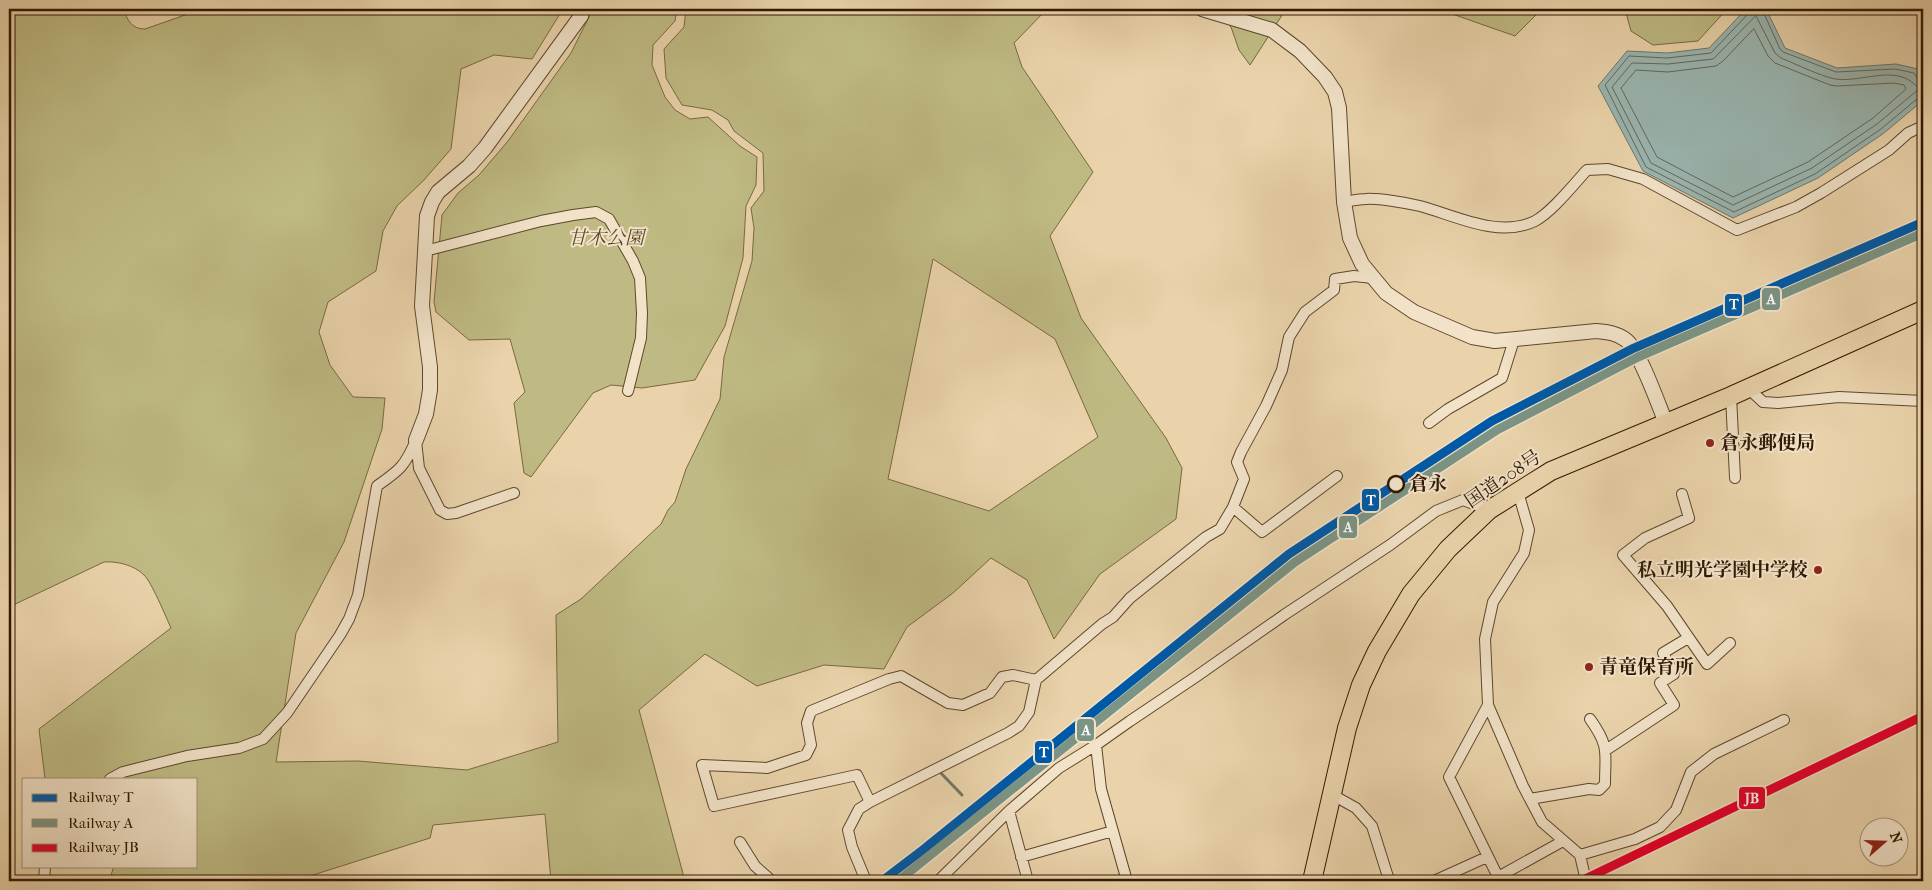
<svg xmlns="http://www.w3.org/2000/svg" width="1932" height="890" viewBox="0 0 1932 890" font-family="'IM FELL French Canon','Noto Serif JP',serif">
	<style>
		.green { fill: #bfba83; stroke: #786942; fill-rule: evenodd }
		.water { fill: #9ab6b1; stroke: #70776b }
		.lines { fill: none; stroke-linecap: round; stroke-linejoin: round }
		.shore { stroke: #656759; stroke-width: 1 }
		.stream { stroke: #70776b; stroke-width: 3 }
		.minor-casing { stroke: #5e472c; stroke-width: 12 }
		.tertiary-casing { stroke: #5e472c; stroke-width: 16 }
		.trunk-casing { stroke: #301801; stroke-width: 20 }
		.minor { stroke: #f1e2c8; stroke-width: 10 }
		.tertiary { stroke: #f1e2c8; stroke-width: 14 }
		.trunk { stroke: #ead3ab; stroke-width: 18 }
		.rail-1-casing { stroke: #f1e2c8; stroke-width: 12 }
		.rail-2-casing { stroke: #f1e2c8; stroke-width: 12 }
		.rail-3-casing { stroke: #f1e2c8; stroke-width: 12 }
		.rail-1 { stroke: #0059a6; stroke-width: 9 }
		.rail-2 { stroke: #7b9485; stroke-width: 9 }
		.rail-3 { stroke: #e4002b; stroke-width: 9 }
		.poi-dot { fill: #8f2418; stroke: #f1e2c8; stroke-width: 2 }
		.stop-dot { fill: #f1e2c8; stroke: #301801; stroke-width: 2.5 }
		.labels { text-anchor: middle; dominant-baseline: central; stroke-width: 4; stroke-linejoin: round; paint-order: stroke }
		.park-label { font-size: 19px; font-style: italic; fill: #5b4928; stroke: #f1e2c8 }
		.poi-label { font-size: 19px; font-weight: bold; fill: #301801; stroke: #f1e2c8; text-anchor: start }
		.street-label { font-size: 19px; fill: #301801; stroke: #f1e2c8 }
		.stop-label { font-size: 19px; font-weight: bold; fill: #301801; stroke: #f1e2c8; text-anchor: start }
		.line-badge { stroke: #f1e2c8; stroke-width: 2 }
		.badge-label { font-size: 14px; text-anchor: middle; font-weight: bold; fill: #fff }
	</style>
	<rect width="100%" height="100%" fill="#ead3ab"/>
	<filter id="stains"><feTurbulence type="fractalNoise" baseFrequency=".004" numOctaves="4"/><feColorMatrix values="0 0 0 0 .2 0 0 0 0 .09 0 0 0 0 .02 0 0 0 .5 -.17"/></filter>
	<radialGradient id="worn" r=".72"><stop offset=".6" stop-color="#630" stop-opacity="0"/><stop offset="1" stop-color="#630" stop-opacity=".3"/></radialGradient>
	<!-- green -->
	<path class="green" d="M9,9H123C128,20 131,29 145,29L202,9H563L532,59L494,55L461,69L451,149L424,180L397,206L383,231L376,271L328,302L319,332L330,365L353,397L385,398L382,429L344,542L296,633L276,762L358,761L467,770L558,742L556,615L581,599L661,524L668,510L675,502L686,469L720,399L724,357L752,261L754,228L751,208L764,191L763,153L734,131L728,120L712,110L682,105L666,78L664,49L684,27L686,9H1047L1014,43L1022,67L1093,172L1050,236L1081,318L1166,438L1182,468L1176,519L1100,574L1054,639L1027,580L991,558L953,593L907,627L884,669L824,665L757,686L705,654L639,710L685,881H551L545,814L433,825L430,838L294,881H109L114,866H196V779H45L39,729L171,628C166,617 151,581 144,575C134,565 117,561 104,562L9,607ZM933,259L1055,339L1098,437L989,511L888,479Z
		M593,9H677L675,21L653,45L652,65L665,97L675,110L690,119L708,117L740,146L757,157L756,185L746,206L743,258L725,326L695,380L642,388L611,385L593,393L531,477L524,473L514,403L525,392L510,339L469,340L436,312L434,302L442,215L458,193L479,175L508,141L571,53Z
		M1212,9H1286L1250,65L1239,50L1231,27Z
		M1438,9H1542L1515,36Z
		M1625,9H1727L1698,41L1653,45L1631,31Z"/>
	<!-- water -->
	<path class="water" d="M1746,9H1766L1785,48L1837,68L1896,64L1918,69C1923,81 1925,89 1921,102L1884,133L1818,178L1733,218L1643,171L1598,86L1627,51L1667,53L1709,48Z"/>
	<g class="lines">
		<!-- shore -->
		<path class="shore" d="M1749,9L1748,14L1711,53L1667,58L1629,56L1605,85L1646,167L1734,212L1815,174L1881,129L1918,98L1923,97
			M1762,9L1780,49L1783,52L1836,72L1895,69L1914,73L1918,80L1923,81
			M1756,16L1775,53L1781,58C1796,64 1820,76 1835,79C1864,83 1898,62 1919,89L1877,124L1812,168L1733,205L1651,163L1612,87L1632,63L1668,64L1713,59Z
			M1754,29L1768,56L1775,63L1830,85L1837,86L1894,83L1904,85L1906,89L1873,118L1808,162L1733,197L1657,157L1621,88L1636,70L1668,72L1716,66L1723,61Z"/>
		<!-- stream -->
		<path class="stream" d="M938,770L962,795"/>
		<defs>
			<path id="minor" d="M1344,202C1351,201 1359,199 1366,199C1379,198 1407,203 1420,206C1454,215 1499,239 1535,221C1552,212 1574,184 1587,170L1608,169L1643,179L1737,230L1796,207L1821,193L1889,150L1908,133L1923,126
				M425,251L541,221L573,215L596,212L609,219L633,261L640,278L642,313L641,338L628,391
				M1748,388L1763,402L1778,403L1839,397L1923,401
				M1731,396L1735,478
				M1429,423L1448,409L1502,378L1514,340
				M416,441L419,468L440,510L447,514L456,513L514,493
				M1518,492L1529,530L1524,553L1493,602L1485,639L1488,705L1523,786L1542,822L1580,855L1586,881
				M1682,494L1689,518L1645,538L1623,555L1667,606L1707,664L1730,643
				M1233,507L1262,532L1337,476
				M1488,705L1449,777L1498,877L1563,841
				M1096,745L1101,789L1127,881
				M1606,750L1674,705L1660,683L1674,674L1663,653L1688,638
				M110,779L123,772L187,756L239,748L263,739L287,713L340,635L349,619L358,595L377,486C400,470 405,466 416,440
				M1331,794L1356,808L1372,826L1389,880L1395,881
				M1530,799L1589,789L1599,790L1605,784C1605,752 1610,747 1590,719
				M870,802L857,775L714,806L702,765L767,768L806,755L811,745L807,723L811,711L889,679L901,676L948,703L963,705L990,693L1002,677L1013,675L1036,680
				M1009,811L1028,881
				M740,842L755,866L772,881
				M1580,855L1635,839L1660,827L1676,810L1691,772L1714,754L1784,720
				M1021,857L1113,831
				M44,881L45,866
				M866,881L852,847L848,830L859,809L870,802L1008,733L1019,726L1029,712L1036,680L1102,624L1113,617L1130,598L1206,537L1220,529L1233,507L1244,479L1237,462L1241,452L1266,406L1282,370L1289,337L1305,312L1334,290L1335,279L1354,276L1373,278
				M938,881L1009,811L1059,768L1096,745L1130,721L1197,676L1284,615L1390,545L1436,511L1463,500L1489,510
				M1408,881H1416
				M1434,881L1487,857"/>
			<path id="tertiary" d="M1202,9L1272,30L1300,51L1325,77L1335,92L1339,108L1344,202L1350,238L1362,264L1386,293L1414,312L1472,337L1495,341L1596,331C1607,332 1617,333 1626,340C1640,351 1658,404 1666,423
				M416,440L426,414L430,390V367L422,306L427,216L432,202L438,192L469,166L485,148L581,16L583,9"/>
			<path id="trunk" d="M1312,881L1347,728L1361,685L1377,651L1411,594L1448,549L1489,510L1551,471L1731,396L1923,310"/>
		</defs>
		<!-- minor casing -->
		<use href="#minor" class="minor-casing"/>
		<!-- tertiary casing -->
		<use href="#tertiary" class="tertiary-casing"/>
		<!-- trunk casing -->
		<use href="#trunk" class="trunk-casing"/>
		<!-- minor -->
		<use href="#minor" class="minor"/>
		<!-- tertiary -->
		<use href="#tertiary" class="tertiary"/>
		<!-- trunk -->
		<use href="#trunk" class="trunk"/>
		<defs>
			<path id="rail-1" d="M882,881L924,849L1289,554L1492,421L1634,348L1923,222"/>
			<path id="rail-2" d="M898,881L1295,562L1497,430L1638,357L1923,233"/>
			<path id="rail-3" d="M1581,881L1923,716"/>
		</defs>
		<!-- rail-1 casing -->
		<use href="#rail-1" class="rail-1-casing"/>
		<!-- rail-2 casing -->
		<use href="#rail-2" class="rail-2-casing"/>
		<!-- rail-3 casing -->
		<use href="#rail-3" class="rail-3-casing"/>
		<!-- rail-1 -->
		<use href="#rail-1" class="rail-1"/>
		<!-- rail-2 -->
		<use href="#rail-2" class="rail-2"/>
		<!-- rail-3 -->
		<use href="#rail-3" class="rail-3"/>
	</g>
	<!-- markers -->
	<g class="poi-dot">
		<circle cx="1710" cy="443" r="5"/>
		<circle cx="1818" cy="570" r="5"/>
		<circle cx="1589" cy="667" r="5"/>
	</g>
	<circle class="stop-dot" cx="1396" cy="484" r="8"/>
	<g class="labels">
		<!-- park labels -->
		<g class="park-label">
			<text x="606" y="238">甘木公園</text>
		</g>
		<!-- poi labels -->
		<g class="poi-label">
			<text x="1720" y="443">倉永郵便局</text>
			<text x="1808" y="570" text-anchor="end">私立明光学園中学校</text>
			<text x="1599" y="667">青竜保育所</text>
		</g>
		<!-- street labels -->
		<g class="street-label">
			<text transform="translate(1503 479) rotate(-34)">国道208号</text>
		</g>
		<!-- stop labels -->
		<g class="stop-label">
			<text x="1409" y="484">倉永</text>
		</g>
	</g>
	<g class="line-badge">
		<rect x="1761" y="287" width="20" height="24" rx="5" fill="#7b9485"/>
		<rect x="1724" y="293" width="19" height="24" rx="5" fill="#0059a6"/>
		<rect x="1361" y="488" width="19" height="24" rx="5" fill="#0059a6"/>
		<rect x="1338" y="515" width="20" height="24" rx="5" fill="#7b9485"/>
		<rect x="1076" y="718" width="19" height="24" rx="5" fill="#7b9485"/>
		<rect x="1034" y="740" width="19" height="24" rx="5" fill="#0059a6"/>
		<rect x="1738" y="786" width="28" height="24" rx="5" fill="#e4002b"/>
	</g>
	<g class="badge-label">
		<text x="1771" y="304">A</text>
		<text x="1734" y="309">T</text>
		<text x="1371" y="505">T</text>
		<text x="1348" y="532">A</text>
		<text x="1086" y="735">A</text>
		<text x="1044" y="757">T</text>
		<text x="1752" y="803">JB</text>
	</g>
	<!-- margin -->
	<rect width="1932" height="890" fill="none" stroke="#ead3ab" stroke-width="30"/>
	<rect x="10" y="10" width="1912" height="870" fill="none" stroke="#301801" stroke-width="2.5"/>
	<rect x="15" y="15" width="1902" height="860" fill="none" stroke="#301801"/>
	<!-- legend -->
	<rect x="22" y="778" width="175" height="90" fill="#f1e2c8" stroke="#a49178"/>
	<rect x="32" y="794" width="25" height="8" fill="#0059a6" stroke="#a49178"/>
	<text x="68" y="802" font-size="15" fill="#301801">Railway T</text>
	<rect x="32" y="819" width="25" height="8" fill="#7b9485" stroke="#a49178"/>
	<text x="68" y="828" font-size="15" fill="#301801">Railway A</text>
	<rect x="32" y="844" width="25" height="8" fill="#e4002b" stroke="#a49178"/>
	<text x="68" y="852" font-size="15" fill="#301801">Railway JB</text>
	<!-- north arrow -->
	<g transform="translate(1884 842) rotate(70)"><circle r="24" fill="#f1e2c8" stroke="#a49178"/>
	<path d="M0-4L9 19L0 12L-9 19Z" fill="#8f2418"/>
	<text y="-8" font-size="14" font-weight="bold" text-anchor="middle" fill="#301801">N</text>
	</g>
	<rect width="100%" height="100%" filter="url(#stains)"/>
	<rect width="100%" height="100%" fill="url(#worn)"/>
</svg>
